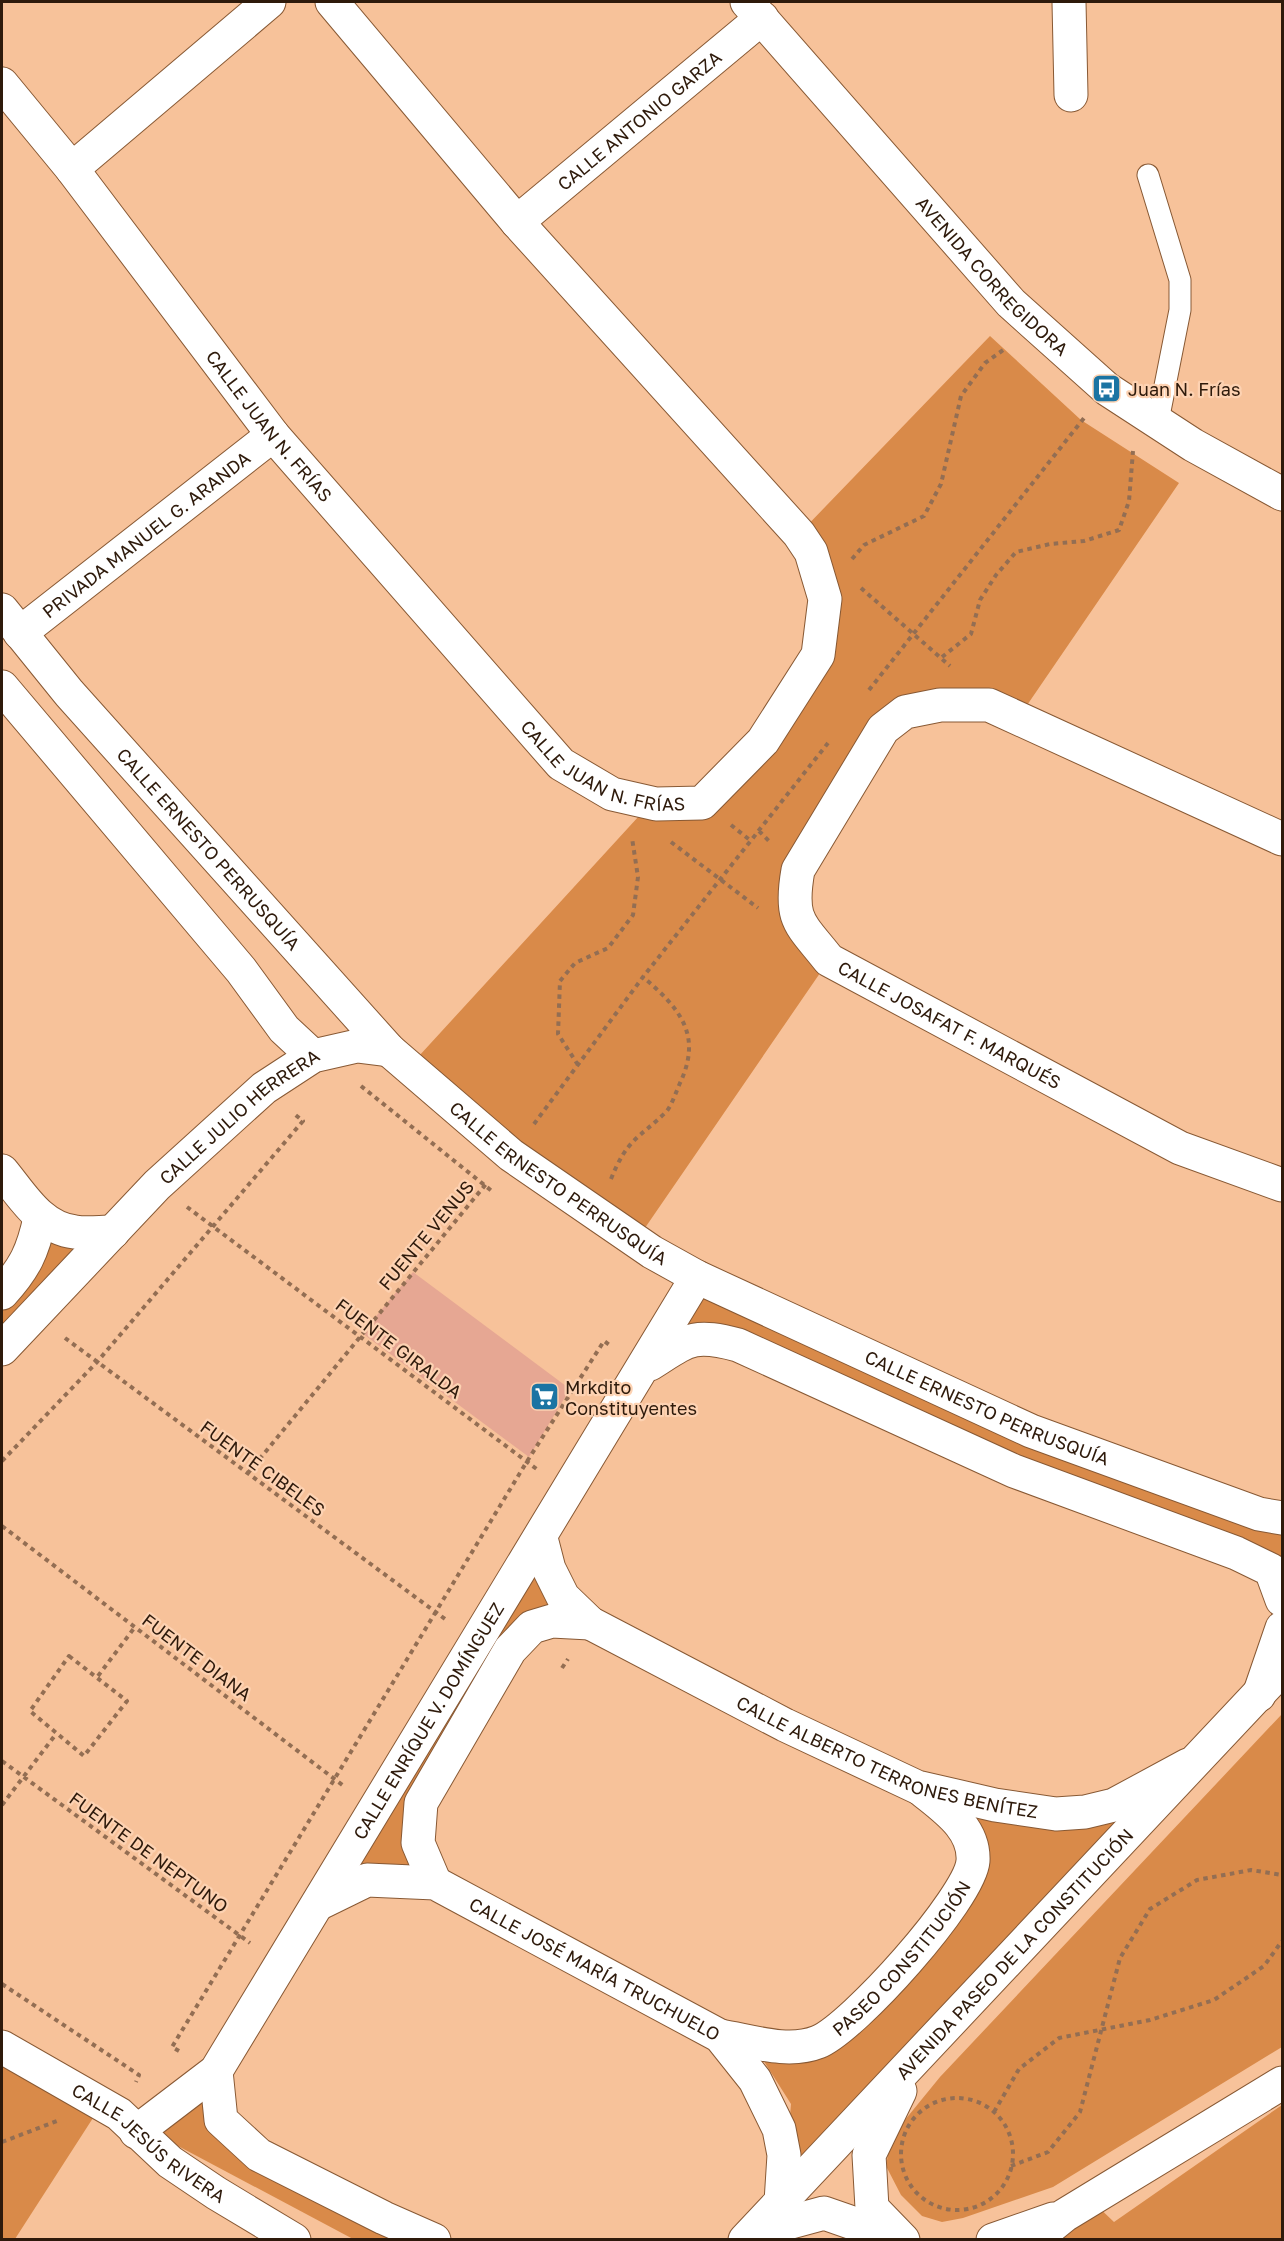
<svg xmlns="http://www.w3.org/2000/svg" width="1284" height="2241" viewBox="0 0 1284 2241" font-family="'Golos Text',sans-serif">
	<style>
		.green { fill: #d98a49 }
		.building { fill: #e6a793 }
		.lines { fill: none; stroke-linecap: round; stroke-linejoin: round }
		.service-casing { stroke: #885934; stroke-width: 23 }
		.minor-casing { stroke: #885934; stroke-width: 35 }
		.tertiary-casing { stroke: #885934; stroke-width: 35 }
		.secondary-casing { stroke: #885934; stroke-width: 35 }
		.path { stroke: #936e53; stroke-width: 4; stroke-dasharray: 4.5 4.5; stroke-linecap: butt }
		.service { stroke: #fff; stroke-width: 21 }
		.minor { stroke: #fff; stroke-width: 33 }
		.tertiary { stroke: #fff; stroke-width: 33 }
		.secondary { stroke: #fff; stroke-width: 33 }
		.labels { text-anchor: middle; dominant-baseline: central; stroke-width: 4.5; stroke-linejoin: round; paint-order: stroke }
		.street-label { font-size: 18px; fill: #2e1a0b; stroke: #fdd2b2 }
		.poi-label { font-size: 18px; fill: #2e1a0b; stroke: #fdd2b2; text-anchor: start }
	</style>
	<rect width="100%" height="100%" fill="#f7c29a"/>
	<!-- green -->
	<path class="green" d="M990,336L1081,420L1179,483L1021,714L991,700L883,729L798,870L829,960L636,1241L408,1068L639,816L702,803L818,655L799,534Z
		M40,1218L93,1232L2,1349V1293Z
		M697,1277L1282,1518V1600L1271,1570L738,1345L645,1366Z
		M541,1538L563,1597L532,1627L421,1803L435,1883L318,1904Z
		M1282,1714V2047L1053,2187L963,2218L942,2222L922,2216L901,2195L886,2166L891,2137L940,2077Z
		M1189,1769L783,2199L791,2104L751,2041L799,2052L980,1882L935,1791L1054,1826Z
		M2,2047L102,2104L15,2239H2Z
		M216,2071L221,2120L434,2239H353L148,2130Z
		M1282,2105V2239L1038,2240L1092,2201L1114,2222Z"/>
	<!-- building -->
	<path class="building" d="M413,1272L570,1389L529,1457L362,1333Z"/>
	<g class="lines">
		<defs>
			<path id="service" d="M1148,175L1180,280V310L1158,421"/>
			<g id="minor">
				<path d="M1069,2L1071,95"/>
				<path id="s1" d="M2,84L72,169L273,435L561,764L612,794L656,804L702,803L763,741L818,655L825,599L811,552L799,534L517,222L332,2"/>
				<path d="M72,169L269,2"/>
				<path id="s2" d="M517,222L762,18"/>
				<path id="s3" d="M2,610L69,693L389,1050L511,1155L652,1252L697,1277L1031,1431L1259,1514L1282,1518"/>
				<path id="s4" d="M20,633L273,435"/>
				<path d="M2,687L241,970L284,1029L313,1056"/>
				<path id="s5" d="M1282,839L989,705H940L905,712L883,729L798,870C789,921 800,923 829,960L1180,1148L1282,1185"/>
				<path d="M2,1171C22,1195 40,1228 75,1232C87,1234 100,1232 113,1232"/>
				<path d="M2,1293C25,1268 33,1251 40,1218"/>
				<path id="s6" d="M2,1349L157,1185L264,1088L313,1056L357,1046L389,1050"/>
				<path d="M650,1364C688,1340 692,1333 738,1345L1014,1471L1236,1553L1271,1570L1282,1600"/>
				<path id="s7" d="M541,1538L549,1569L563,1597L590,1623L785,1725L917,1787L995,1805L1056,1814L1085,1812L1114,1805L1188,1765"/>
				<path d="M1259,1695L1282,1628"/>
				<path d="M435,1883L418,1843L421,1803L510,1650L532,1627L552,1621L590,1623"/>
				<path id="s8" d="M318,1904L367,1880L435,1883L720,2036L755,2080L779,2129L784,2155L781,2202"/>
				<path id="s9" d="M720,2036C751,2041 788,2054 818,2042C853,2028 970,1898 973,1861C975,1828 944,1808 922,1790"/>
				<path id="s10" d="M2,2047L119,2114L170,2162L216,2193L294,2240"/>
				<path d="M216,2071L221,2120L259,2155L384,2218L434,2240"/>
				<path id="s11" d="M136,2132L216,2071L697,1277"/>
			</g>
			<g id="tertiary">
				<path d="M900,2091L869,2155L872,2208L903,2240"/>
				<path id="s12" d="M745,2240L1282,1669"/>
				<path d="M756,2240L769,2228L824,2213L873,2230L874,2240"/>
				<path d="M993,2240L1053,2219"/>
				<path d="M1034,2240L1065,2215L1282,2083"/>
			</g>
			<g id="secondary">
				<path id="s13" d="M747,2L1011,303L1107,389L1193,445L1282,494"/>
			</g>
		</defs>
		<!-- service casing -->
		<use href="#service" class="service-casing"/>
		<!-- minor casing -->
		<use href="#minor" class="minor-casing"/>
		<!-- tertiary casing -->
		<use href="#tertiary" class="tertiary-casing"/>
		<!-- secondary casing -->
		<use href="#secondary" class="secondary-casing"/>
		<!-- path -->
		<path class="path" d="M852,559L864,545L924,516L941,484L961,396L985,363L1006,348
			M861,588L950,666
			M942,657L971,634L980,600L996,575L1016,552L1050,544L1084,541L1119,530L1129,501L1133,451
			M869,690L1084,418
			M731,825L751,841
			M759,831L771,843
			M671,842L758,908
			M578,1065L558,1034L560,981L575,963L608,948L633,915L638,877L632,838
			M361,1086L493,1192
			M534,1124L643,977L828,743
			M611,1179C627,1139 638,1139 666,1112C672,1105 676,1092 680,1083C703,1034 679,1008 643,977
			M187,1207L538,1470
			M65,1338L445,1619
			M2,1461L97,1362L303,1121L293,1113
			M248,1473L486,1184
			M2,1526L345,1787
			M69,1656L127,1701L84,1756L30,1711Z
			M562,1668L568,1659
			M98,1676L135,1627
			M2,1761L250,1943
			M2,1805L56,1734
			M2,1984L139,2075L136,2082
			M179,2051L172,2047L526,1463L604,1341L611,1346
			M901 2154a56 56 0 1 1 112 0a56 56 0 1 1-112 0Z
			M994,2112L1019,2069L1059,2038L1150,2020L1214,2000L1264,1966L1282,1941
			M2,2142L57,2121
			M1011,2166L1048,2152L1080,2112L1120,1958L1150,1909L1197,1880L1251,1870L1282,1875"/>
		<!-- service -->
		<use href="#service" class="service"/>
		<!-- minor -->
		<use href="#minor" class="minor"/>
		<!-- tertiary -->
		<use href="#tertiary" class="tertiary"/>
		<!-- secondary -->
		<use href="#secondary" class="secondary"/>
	</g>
	<!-- icons -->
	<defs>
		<symbol id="bus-square" viewBox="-11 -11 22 22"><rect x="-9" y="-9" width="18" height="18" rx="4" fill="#1b74a3" stroke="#fdd2b2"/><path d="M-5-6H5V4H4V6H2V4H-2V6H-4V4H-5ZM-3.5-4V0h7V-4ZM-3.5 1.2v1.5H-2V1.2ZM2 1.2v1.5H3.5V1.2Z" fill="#fff"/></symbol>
		<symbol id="supermarket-square" viewBox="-11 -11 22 22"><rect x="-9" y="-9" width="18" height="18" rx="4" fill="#1b74a3" stroke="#fdd2b2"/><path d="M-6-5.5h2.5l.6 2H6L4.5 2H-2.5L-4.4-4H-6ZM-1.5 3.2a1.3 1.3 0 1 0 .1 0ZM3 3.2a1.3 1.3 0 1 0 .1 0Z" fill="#fff"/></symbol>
	</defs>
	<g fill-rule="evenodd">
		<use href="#bus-square" x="1090" y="372" width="33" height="33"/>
		<use href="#supermarket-square" x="528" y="1380" width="33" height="33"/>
	</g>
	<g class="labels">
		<!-- street labels -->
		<g class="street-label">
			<text stroke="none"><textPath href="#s2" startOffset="159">CALLE ANTONIO GARZA</textPath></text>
			<text stroke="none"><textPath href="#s13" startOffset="368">AVENIDA CORREGIDORA</textPath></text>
			<text stroke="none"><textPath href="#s1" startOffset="434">CALLE JUAN N. FRÍAS</textPath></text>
			<text stroke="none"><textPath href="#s4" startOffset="160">PRIVADA MANUEL G. ARANDA</textPath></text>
			<text stroke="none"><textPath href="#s1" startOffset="920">CALLE JUAN N. FRÍAS</textPath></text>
			<text stroke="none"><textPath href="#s3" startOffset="316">CALLE ERNESTO PERRUSQUÍA</textPath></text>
			<text stroke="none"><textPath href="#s5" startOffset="837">CALLE JOSAFAT F. MARQUÉS</textPath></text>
			<text stroke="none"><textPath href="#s6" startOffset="333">CALLE JULIO HERRERA</textPath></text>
			<text stroke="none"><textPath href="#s3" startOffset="802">CALLE ERNESTO PERRUSQUÍA</textPath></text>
			<text transform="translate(426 1235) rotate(-50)">FUENTE VENUS</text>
			<text transform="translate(399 1348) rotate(37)">FUENTE GIRALDA</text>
			<text stroke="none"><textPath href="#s3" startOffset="1288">CALLE ERNESTO PERRUSQUÍA</textPath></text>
			<text transform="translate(263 1468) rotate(36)">FUENTE CIBELES</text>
			<text transform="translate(197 1657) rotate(37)">FUENTE DIANA</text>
			<text stroke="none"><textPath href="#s11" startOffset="510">CALLE ENRÍQUE V. DOMÍNGUEZ</textPath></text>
			<text stroke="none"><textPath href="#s7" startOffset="429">CALLE ALBERTO TERRONES BENÍTEZ</textPath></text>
			<text transform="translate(149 1852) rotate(36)">FUENTE DE NEPTUNO</text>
			<text stroke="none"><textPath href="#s12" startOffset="393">AVENIDA PASEO DE LA CONSTITUCIÓN</textPath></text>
			<text stroke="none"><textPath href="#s9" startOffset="219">PASEO CONSTITUCIÓN</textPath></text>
			<text stroke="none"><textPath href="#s8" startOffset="304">CALLE JOSÉ MARÍA TRUCHUELO</textPath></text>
			<text stroke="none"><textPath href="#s10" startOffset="176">CALLE JESÚS RIVERA</textPath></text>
		</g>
		<!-- poi labels -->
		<g class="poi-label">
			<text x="1128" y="389">Juan N. Frías</text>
			<text x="565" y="1387">Mrkdito<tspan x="565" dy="21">Constituyentes</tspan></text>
		</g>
	</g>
	<!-- border -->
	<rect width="1284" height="2241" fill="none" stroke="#2e1a0b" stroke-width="6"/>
</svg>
